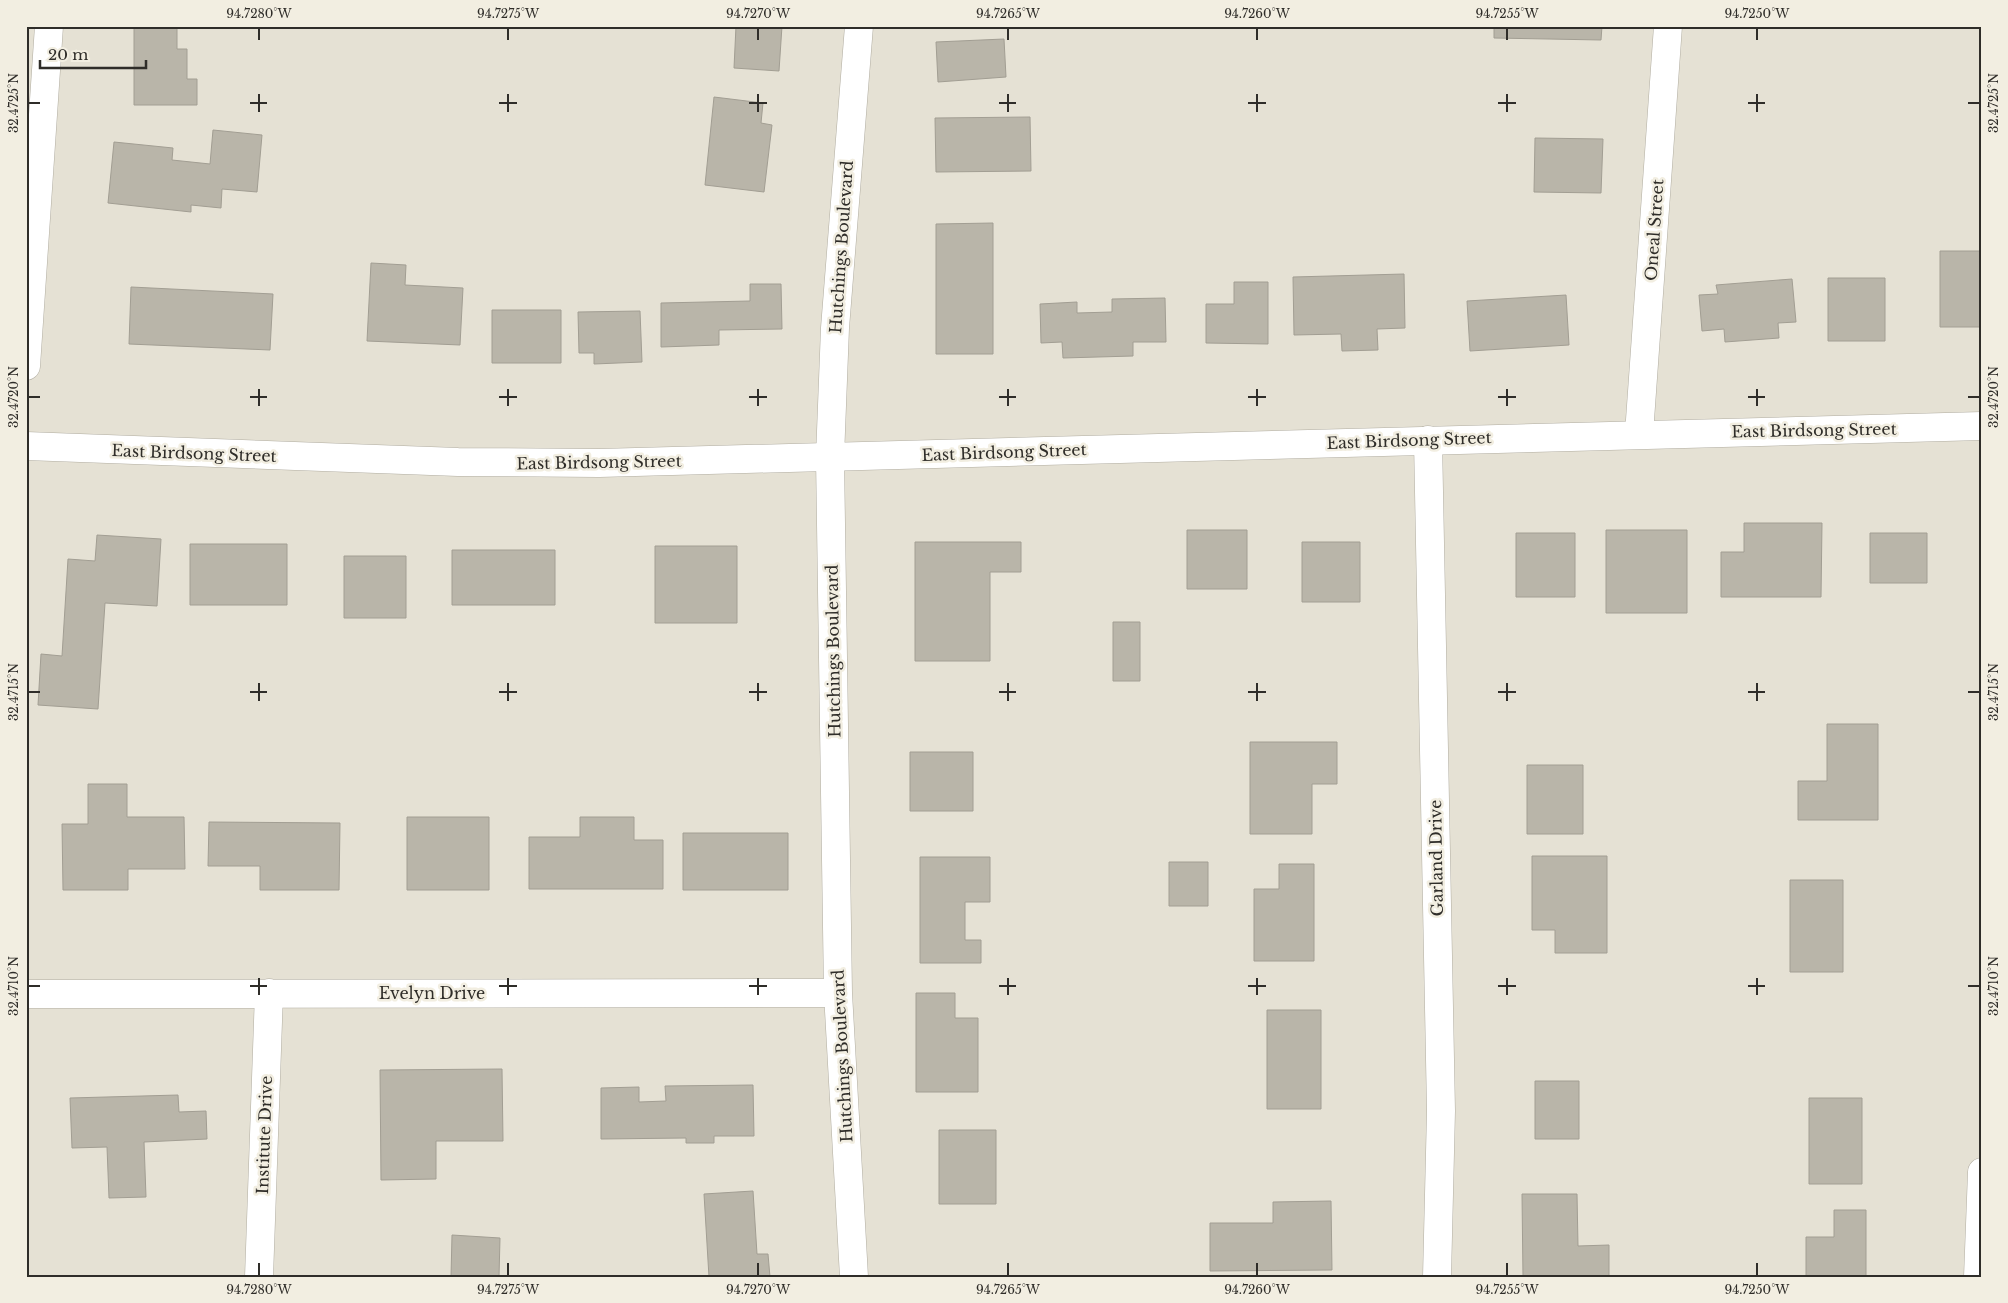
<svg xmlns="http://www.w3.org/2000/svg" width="2008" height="1303" viewBox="0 0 2008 1303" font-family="'Libre Baskerville',serif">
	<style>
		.building { fill: #b9b5a9; stroke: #a29e93 }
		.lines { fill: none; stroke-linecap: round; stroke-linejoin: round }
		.minor-casing { stroke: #b1ada1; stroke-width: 29 }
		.tertiary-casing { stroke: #b1ada1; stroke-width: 29 }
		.minor { stroke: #fff; stroke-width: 28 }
		.tertiary { stroke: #fff; stroke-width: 28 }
		.ticks { fill: none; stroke: #2f2d29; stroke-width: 2 }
		.labels { text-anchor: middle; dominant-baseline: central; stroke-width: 5; stroke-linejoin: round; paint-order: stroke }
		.street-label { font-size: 16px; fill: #2f2d29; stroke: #f2eee1 }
		.neatline { fill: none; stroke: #2f2d29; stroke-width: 2 }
		.ticks-label { font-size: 12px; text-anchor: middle; fill: #2f2d29 }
	</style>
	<rect width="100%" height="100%" fill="#e5e1d4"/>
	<!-- building -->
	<path class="building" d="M134,26H177V49H187V79H197V105H134Z
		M736,26H782L779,71L734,68Z
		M1494,26H1602L1601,40L1494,38Z
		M1004,39L1006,77L938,82L936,42Z
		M714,97L763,103L761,123L772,125L764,192L705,185Z
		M1030,117L1031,171L936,172L935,118Z
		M213,130L262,135L257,192L222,189L221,208L191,205V212L108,203L114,142L173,148L172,160L210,164Z
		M1535,138L1603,139L1601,193L1534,192Z
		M993,223V354H936V224Z
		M1940,251H1982V327H1940Z
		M371,263L406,265L405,285L463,288L460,345L367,341Z
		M1404,274L1405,328L1377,329L1378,350L1342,351L1341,334L1294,335L1293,277Z
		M1828,278H1885V341H1828Z
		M1792,279L1796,322L1778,323L1779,338L1725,342L1724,329L1702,331L1699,295L1718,294L1716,285Z
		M1234,282H1268V344L1206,343V304H1234Z
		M750,284H781L782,329L719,330V345L661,347V303L750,301Z
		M131,287L273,294L270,350L129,344Z
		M1566,295L1569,345L1470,351L1467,301Z
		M1165,298L1166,342H1133V356L1063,358L1062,342L1041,343L1040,304L1077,302V313L1112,312V299Z
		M492,310H561V363H492Z
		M640,311L642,362L594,364V353H579L578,312Z
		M1744,523H1822L1821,597H1721V552H1744Z
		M1187,530H1247V589H1187Z
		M1606,530H1687V613H1606Z
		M1516,533H1575V597H1516Z
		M1870,533H1927V583H1870Z
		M97,535L161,539L157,606L105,603L98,709L38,705L41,654L62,656L68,559L95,561Z
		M915,542H1021V572H990V661H915Z
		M1302,542H1360V602H1302Z
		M190,544H287V605H190Z
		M655,546H737V623H655Z
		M452,550H555V605H452Z
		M344,556H406V618H344Z
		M1113,622H1140V681H1113Z
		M1827,724H1878V820H1798V781H1827Z
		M1250,742H1337V784H1312V834H1250Z
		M910,752H973V811H910Z
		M1527,765H1583V834H1527Z
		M88,784H127V817H184L185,869H128V890H63L62,824H88Z
		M407,817H489V890H407Z
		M580,817H634V840H663V889H529V837H580Z
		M209,822L340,823L339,890H260V866H208Z
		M683,833H788V890H683Z
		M1532,856H1607V953H1555V930H1532Z
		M920,857H990V902H965V940H981V963H920Z
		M1169,862H1208V906H1169Z
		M1279,864H1314V961H1254V889H1279Z
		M1790,880H1843V972H1790Z
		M916,993H955V1018H978V1092H916Z
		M1267,1010H1321V1109H1267Z
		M502,1069L503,1141H436V1179L381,1180L380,1070Z
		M1535,1081H1579V1139H1535Z
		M753,1085L754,1136H714V1143H686V1138L601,1139V1088L639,1087V1102L666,1101L665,1086Z
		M178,1095L179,1112L206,1111L207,1139L144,1142L146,1197L109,1198L107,1147L72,1148L70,1098Z
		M1809,1098H1862V1184H1809Z
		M939,1130H996V1204H939Z
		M753,1191L757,1254H768L770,1277H709L704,1194Z
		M1522,1194H1577L1578,1246L1609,1245V1277H1523Z
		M1331,1201L1332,1270L1210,1271V1223H1273V1202Z
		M1834,1210H1866V1277H1806V1237H1834Z
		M452,1235L500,1238L499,1277H451Z"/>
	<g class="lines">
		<defs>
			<path id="minor" d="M26,366L49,26
				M1639,434L1668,26
				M1428,440L1441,1111L1437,1277
				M26,994L838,993
				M259,1277L269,993
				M854,1277L838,993L830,457L835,328L859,26
				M1978,1277L1982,1172"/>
			<path id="tertiary" d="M26,446L458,462L599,463L1982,426"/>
		</defs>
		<!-- minor casing -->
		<use href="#minor" class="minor-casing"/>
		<!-- tertiary casing -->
		<use href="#tertiary" class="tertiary-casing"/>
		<!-- minor -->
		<use href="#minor" class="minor"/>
		<!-- tertiary -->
		<use href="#tertiary" class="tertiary"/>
	</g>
	<!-- ticks -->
	<path class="ticks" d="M259,28V40M508,28V40M758,28V40M1008,28V40M1257,28V40M1507,28V40M1757,28V40M259,94V112M508,94V112M758,94V112M1008,94V112M1257,94V112M1507,94V112M1757,94V112M28,103H40M250,103H267M499,103H517M749,103H767M999,103H1016M1248,103H1266M1498,103H1516M1748,103H1765M1968,103H1980M259,389V406M508,389V406M758,389V406M1008,389V406M1257,389V406M1507,389V406M1757,389V406M28,397H40M250,397H267M499,397H517M749,397H767M999,397H1016M1248,397H1266M1498,397H1516M1748,397H1765M1968,397H1980M259,683V701M508,683V701M758,683V701M1008,683V701M1257,683V701M1507,683V701M1757,683V701M28,692H40M250,692H267M499,692H517M749,692H767M999,692H1016M1248,692H1266M1498,692H1516M1748,692H1765M1968,692H1980M259,978V995M508,978V995M758,978V995M1008,978V995M1257,978V995M1507,978V995M1757,978V995M28,986H40M250,986H267M499,986H517M749,986H767M999,986H1016M1248,986H1266M1498,986H1516M1748,986H1765M1968,986H1980M259,1263V1276M508,1263V1276M758,1263V1276M1008,1263V1276M1257,1263V1276M1507,1263V1276M1757,1263V1276"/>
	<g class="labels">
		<!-- street labels -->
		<g class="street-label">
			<text transform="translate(1654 230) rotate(-86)">Oneal Street</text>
			<text transform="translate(841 247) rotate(-86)">Hutchings Boulevard</text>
			<text transform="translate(1814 430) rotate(-1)">East Birdsong Street</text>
			<text transform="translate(1409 440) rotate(-2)">East Birdsong Street</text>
			<text transform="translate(1004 452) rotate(-2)">East Birdsong Street</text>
			<text transform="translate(194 453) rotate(2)">East Birdsong Street</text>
			<text transform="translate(599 462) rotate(-1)">East Birdsong Street</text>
			<text transform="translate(833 651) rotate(-91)">Hutchings Boulevard</text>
			<text transform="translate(1436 858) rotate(-91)">Garland Drive</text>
			<text x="432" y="993">Evelyn Drive</text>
			<text transform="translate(842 1056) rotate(-93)">Hutchings Boulevard</text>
			<text transform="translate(264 1135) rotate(-88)">Institute Drive</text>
		</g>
	</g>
	<!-- border -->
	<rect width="2008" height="1303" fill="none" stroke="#f2eee1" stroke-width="55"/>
	<!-- scale -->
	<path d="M40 60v8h106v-8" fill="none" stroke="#2f2d29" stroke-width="2.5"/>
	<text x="48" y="60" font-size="15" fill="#2f2d29" stroke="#f2eee1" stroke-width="4" paint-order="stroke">20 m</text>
	<rect x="28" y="28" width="1952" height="1248" class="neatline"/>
	<g class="ticks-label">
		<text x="259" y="18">94.7280°W</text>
		<text x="508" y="18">94.7275°W</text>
		<text x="758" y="18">94.7270°W</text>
		<text x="1008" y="18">94.7265°W</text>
		<text x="1257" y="18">94.7260°W</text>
		<text x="1507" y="18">94.7255°W</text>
		<text x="1757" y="18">94.7250°W</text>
		<text transform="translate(14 103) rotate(-90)" y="4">32.4725°N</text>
		<text transform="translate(1994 103) rotate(-90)" y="4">32.4725°N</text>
		<text transform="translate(14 397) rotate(-90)" y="4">32.4720°N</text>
		<text transform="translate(1994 397) rotate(-90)" y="4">32.4720°N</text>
		<text transform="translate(14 692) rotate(-90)" y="4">32.4715°N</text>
		<text transform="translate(1994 692) rotate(-90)" y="4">32.4715°N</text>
		<text transform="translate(14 986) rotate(-90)" y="4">32.4710°N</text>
		<text transform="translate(1994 986) rotate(-90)" y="4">32.4710°N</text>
		<text x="259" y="1294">94.7280°W</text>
		<text x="508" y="1294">94.7275°W</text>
		<text x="758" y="1294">94.7270°W</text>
		<text x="1008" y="1294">94.7265°W</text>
		<text x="1257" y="1294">94.7260°W</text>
		<text x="1507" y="1294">94.7255°W</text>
		<text x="1757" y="1294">94.7250°W</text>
	</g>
</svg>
